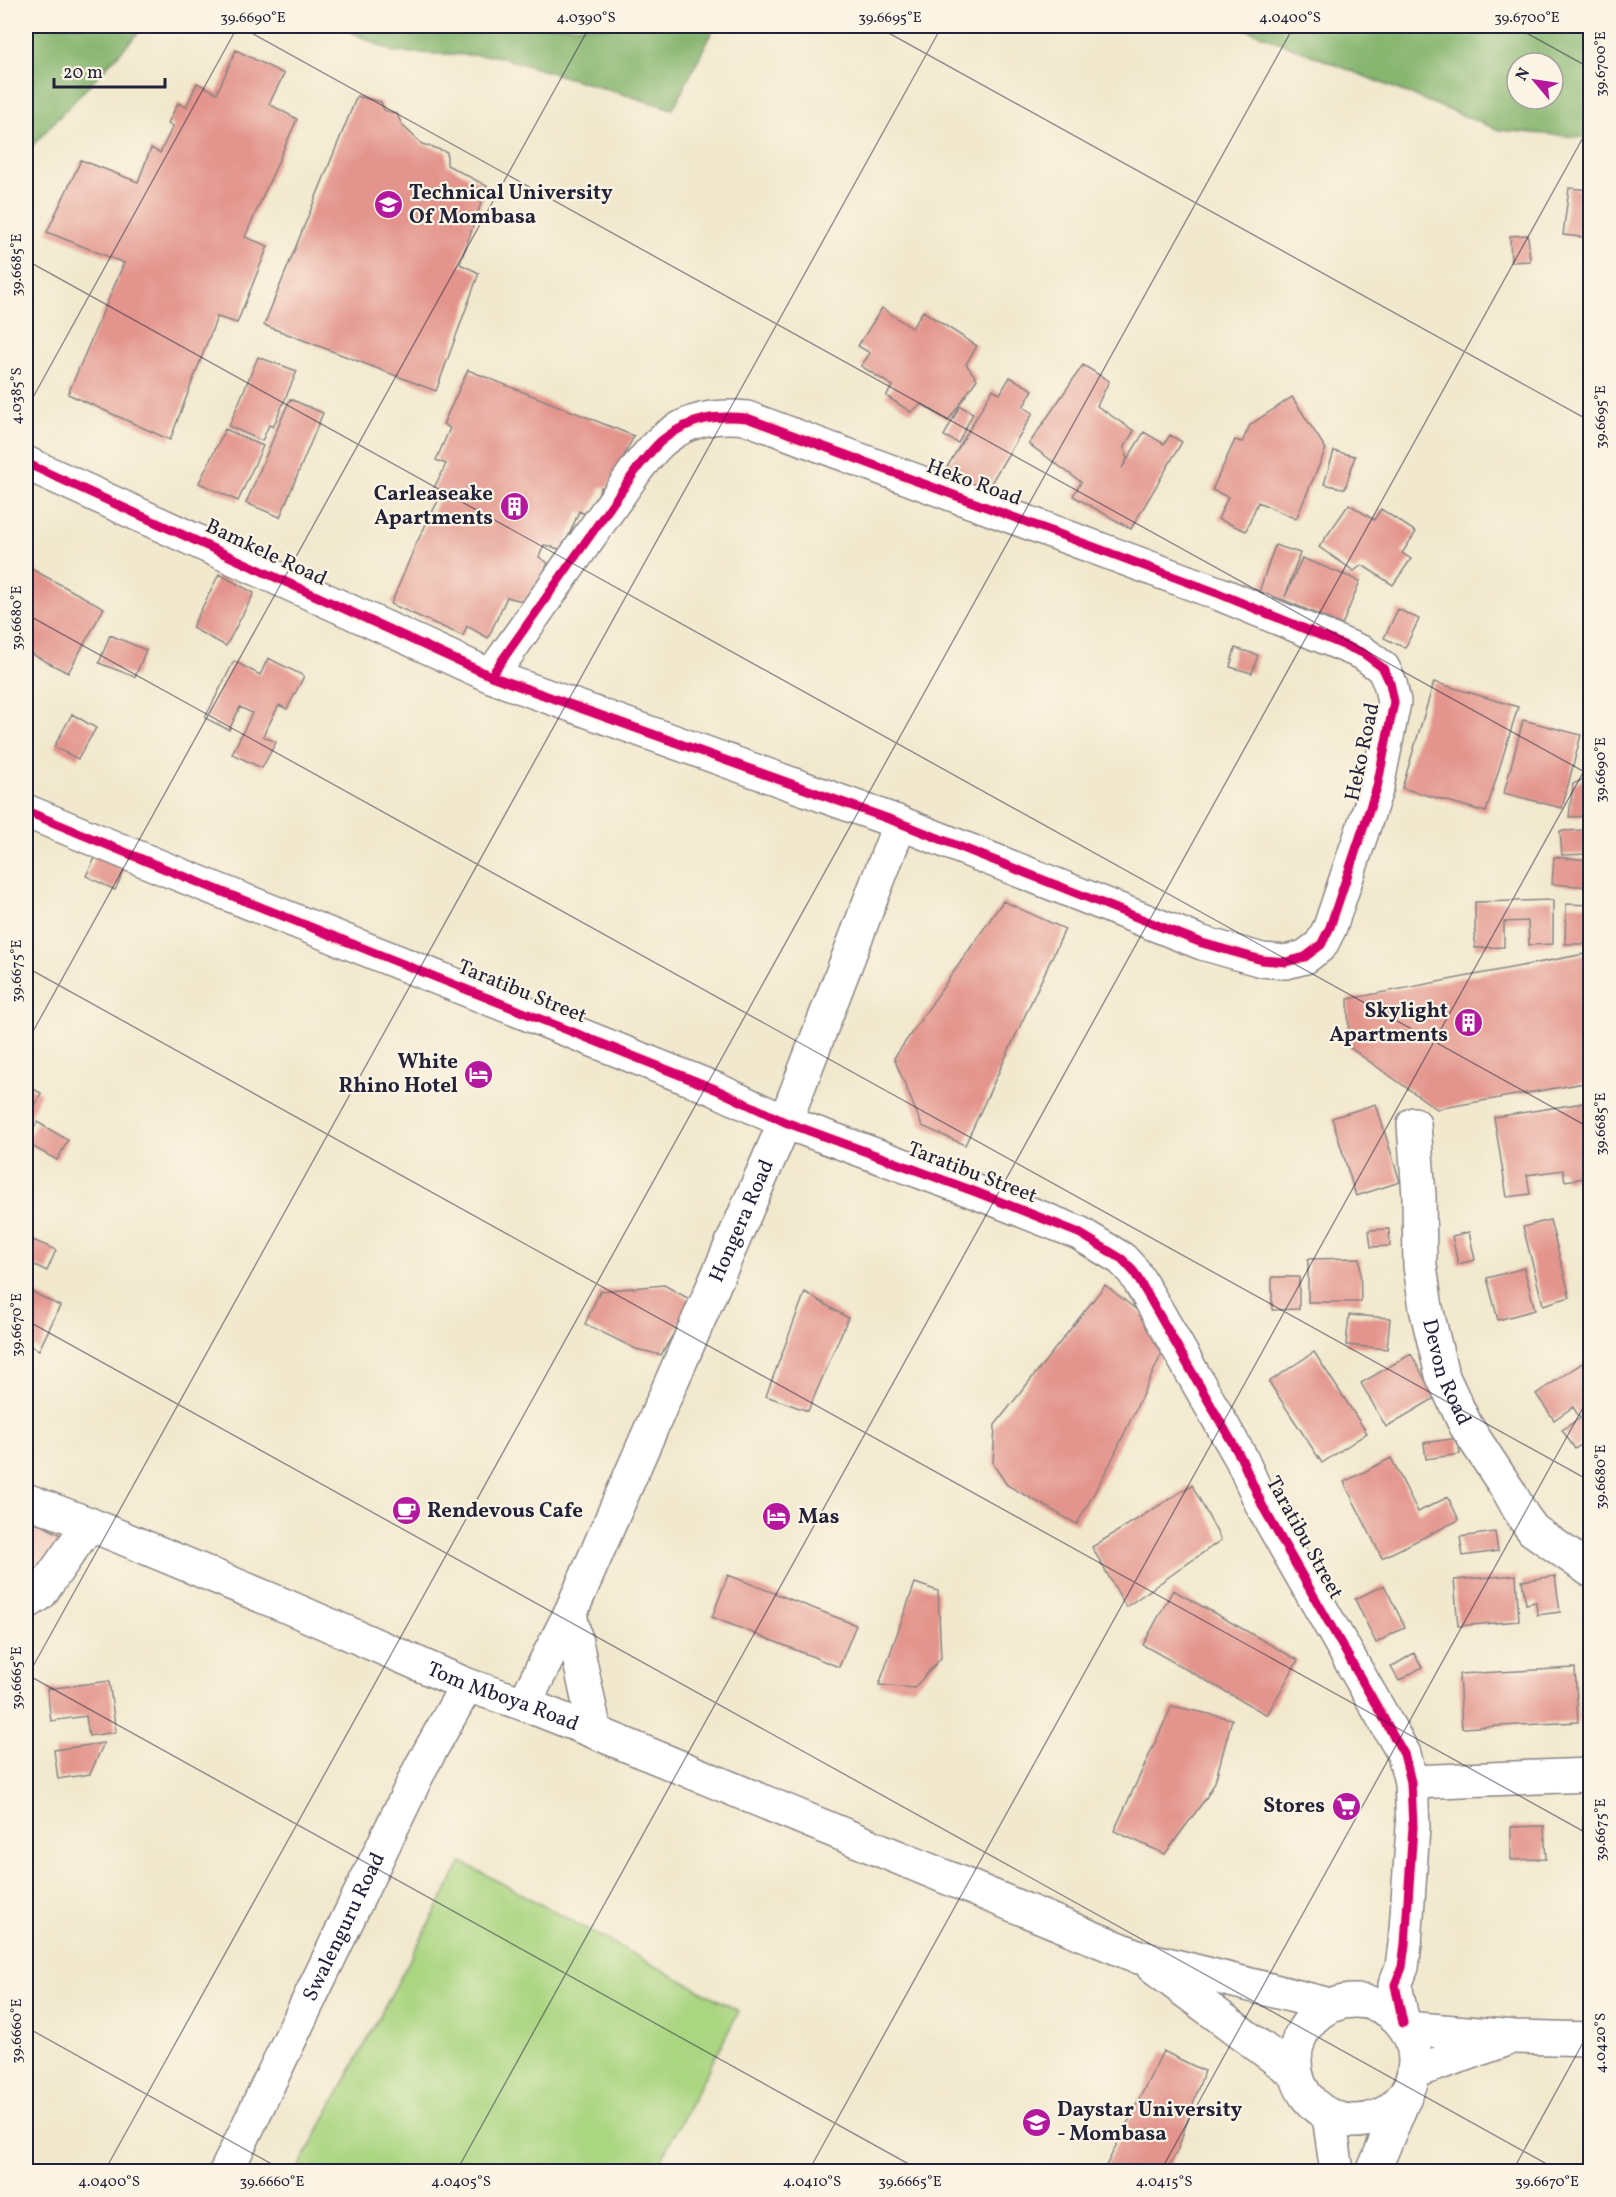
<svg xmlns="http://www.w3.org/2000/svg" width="1616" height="2197" viewBox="0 0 1616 2197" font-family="Vollkorn,serif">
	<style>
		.green { fill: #aad581; stroke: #667c5e; stroke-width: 1.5 }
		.forest { fill: #87b66f; stroke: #546c55; stroke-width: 1.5; fill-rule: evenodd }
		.building { fill: #e3948c }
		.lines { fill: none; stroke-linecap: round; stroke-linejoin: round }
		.minor-casing { stroke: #8a8584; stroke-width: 36 }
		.tertiary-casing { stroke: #8a8584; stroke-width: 36 }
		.secondary-casing { stroke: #8a8584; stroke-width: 36 }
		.minor { stroke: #fff; stroke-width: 33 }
		.tertiary { stroke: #fff; stroke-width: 33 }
		.secondary { stroke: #fff; stroke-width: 33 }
		.cycleway-casing { stroke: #fcf5e5; stroke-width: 13 }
		.cycleway { stroke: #d6006c; stroke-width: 9 }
		.ticks { fill: none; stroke: #22223b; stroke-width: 1.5; stroke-opacity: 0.45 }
		.labels { text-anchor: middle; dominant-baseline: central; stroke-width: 4.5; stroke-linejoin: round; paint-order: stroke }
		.poi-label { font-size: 21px; font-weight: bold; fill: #22223b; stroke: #fcf5e5; text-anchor: start }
		.street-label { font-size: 21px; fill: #22223b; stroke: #fcf5e5 }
		.neatline { fill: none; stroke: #22223b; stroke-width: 2 }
		.ticks-label { font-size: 15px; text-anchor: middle; fill: #22223b }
	</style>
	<rect width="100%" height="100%" fill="#fcf5e5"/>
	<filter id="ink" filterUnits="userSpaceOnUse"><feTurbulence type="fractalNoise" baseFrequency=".0167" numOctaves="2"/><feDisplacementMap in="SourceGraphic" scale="12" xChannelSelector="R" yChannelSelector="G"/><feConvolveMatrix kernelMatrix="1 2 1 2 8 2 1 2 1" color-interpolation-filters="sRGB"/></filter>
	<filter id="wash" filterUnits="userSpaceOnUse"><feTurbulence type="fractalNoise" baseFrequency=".008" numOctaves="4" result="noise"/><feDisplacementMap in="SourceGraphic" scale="24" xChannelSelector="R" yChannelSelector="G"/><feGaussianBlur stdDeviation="1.35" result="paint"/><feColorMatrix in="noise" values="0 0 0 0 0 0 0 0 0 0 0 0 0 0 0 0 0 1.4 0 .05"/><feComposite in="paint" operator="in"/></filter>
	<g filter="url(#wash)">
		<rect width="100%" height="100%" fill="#f1e8cd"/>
		<!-- green -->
		<path class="green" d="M462,1862L739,2011L655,2171H297Z"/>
		<!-- forest -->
		<path class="forest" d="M26,26H145L26,152Z
			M339,26H715L673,109L496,56L393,52Z
			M1239,26H1590V138L1499,130ZM1517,63H1553V99H1517Z"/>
		<g id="blocks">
			<!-- building -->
			<path class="building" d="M236,50L284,74L269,104L297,119L245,237L268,246L237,323L217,317L170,440L68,394L124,263L47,232L81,160L138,182L151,148L160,153L173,126L168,123L178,103L186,107L197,83L217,93Z
				M357,96L381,102L384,110L397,114L402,125L422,144L447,152V165L487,186L460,264L479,273L436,391L264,325Z
				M1569,188L1590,190V238L1563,235Z
				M1528,235L1530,261L1511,262L1510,236Z
				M882,308L912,328L923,311L977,346L966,364L977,379L948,421L922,404L911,412L886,396L893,386L861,366L870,353L858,346Z
				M258,357L297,371L273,427L269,425L262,441L229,426Z
				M1083,365L1109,381L1097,406L1134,431L1124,447L1127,460L1122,468L1144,432L1164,444L1170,435L1182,442L1131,529L1073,496L1081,482L1029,444Z
				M468,370L634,436L608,487H601L589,516L579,511L563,550L544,545L539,557L548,563L529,603L507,597L488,638L467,626L463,636L391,604L416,544L438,501L430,496L446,464L436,460L450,428L443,424Z
				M1010,377L1033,390L1023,407L1033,413L982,498L943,474L993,389L1000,394Z
				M1292,397L1326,449L1296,519L1258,502L1246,531L1218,519L1228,497L1212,490L1235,440L1242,442L1250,425Z
				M290,399L323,413L280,517L246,503Z
				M960,406L973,413L958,443L944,436Z
				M225,429L263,446L238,501L199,483Z
				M1334,451L1355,456L1345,489L1324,484Z
				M1349,504L1374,520L1381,509L1416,532L1402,553L1411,559L1393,585L1362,565L1354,571L1319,547Z
				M1275,545L1300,553L1285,597L1302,558L1360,581L1342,625L1284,600L1259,592Z
				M26,566L104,608L68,673L26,651Z
				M219,574L254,593L226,646L192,628Z
				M1398,609L1419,619L1405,648L1384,638Z
				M110,635L146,650L135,677L99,663Z
				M1235,648L1258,655L1252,673L1230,667Z
				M268,658L304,676L287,709L279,705L263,736L276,742L262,768L232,754L252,713L240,707L229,730L205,718L234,661L260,675Z
				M1434,682L1518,707L1486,812L1402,788Z
				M72,714L96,728L78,759L54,747Z
				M1523,720L1581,735L1562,808L1504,793Z
				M1590,776V816L1569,817L1573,784Z
				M1590,830V854L1562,855L1560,831Z
				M101,846L129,860L115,890L86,876Z
				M1554,857L1590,860V887L1552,884Z
				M1553,900V944L1529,945L1528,921L1504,922V947L1475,948V902Z
				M1003,901L1065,929L965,1145L922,1126L894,1058Z
				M1566,904L1590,905V944H1565Z
				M1590,953V1082L1437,1109L1349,1047L1348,999Z
				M26,1085L41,1093L26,1124Z
				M1590,1102V1177L1565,1181L1563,1170L1527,1175L1530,1194L1507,1197L1494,1117Z
				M1376,1104L1400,1182L1356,1196L1332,1118Z
				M37,1122L68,1140L57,1160L26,1143Z
				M1550,1220L1570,1297L1543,1305L1523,1227Z
				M1389,1229L1390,1246L1371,1247L1369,1230Z
				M1469,1232L1475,1260L1458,1264L1452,1236Z
				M26,1237L56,1250L47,1271L26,1261Z
				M1360,1258L1361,1302H1308V1259Z
				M1524,1268L1535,1310L1498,1320L1487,1278Z
				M1272,1277H1299V1309L1272,1310Z
				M664,1285L693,1301L661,1355L636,1349L585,1324L600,1291Z
				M1105,1285L1170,1336L1109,1466L1077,1524L1007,1485L993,1464L995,1425Z
				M26,1289L60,1306L39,1350L26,1344Z
				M805,1292L848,1318L808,1411L766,1396Z
				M1349,1315L1390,1318L1387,1349L1346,1345Z
				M1314,1352L1367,1433L1322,1463L1269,1382Z
				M1411,1354L1435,1398L1386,1427L1361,1383Z
				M1590,1358V1438L1575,1449L1562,1430L1580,1418L1573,1407L1554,1420L1536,1394Z
				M1458,1438L1460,1454L1426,1459L1424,1443Z
				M1391,1458L1418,1512L1448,1497L1459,1520L1382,1558L1344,1482Z
				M1192,1485L1221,1540L1126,1607L1092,1547Z
				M26,1517L61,1535L39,1580L26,1573Z
				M1495,1532L1498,1551L1463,1556L1460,1537Z
				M728,1575L856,1625L839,1667L712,1617Z
				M1516,1575L1519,1621L1458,1626L1454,1580Z
				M1555,1576L1560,1612L1537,1615L1536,1602L1526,1604L1522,1581Z
				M915,1583L938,1591L941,1658L914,1688L879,1685Z
				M1384,1585L1405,1627L1376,1643L1355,1599Z
				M1173,1590L1298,1660L1267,1715L1143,1645Z
				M1414,1653L1422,1667L1399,1681L1391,1667Z
				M1575,1668L1578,1722L1462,1728L1459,1674Z
				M109,1681L116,1732L89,1736L86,1716L51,1721L47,1689Z
				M1172,1706L1232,1719L1215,1782L1206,1798L1165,1854L1114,1831Z
				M104,1743L90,1774L58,1779L54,1750Z
				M1590,1816V1835L1583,1836V1817Z
				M1544,1826L1546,1859L1511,1860V1827Z
				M1163,2051L1204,2071L1178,2149L1167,2172H1103Z"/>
		</g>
	</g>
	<g filter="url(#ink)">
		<use href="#blocks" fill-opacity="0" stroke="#8a8584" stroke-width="1.5"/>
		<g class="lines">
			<defs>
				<g id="minor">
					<path d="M26,463L491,676L900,823L1202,943L1262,960L1286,962L1305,957L1321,945L1330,927L1377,787L1394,702L1390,683L1383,668L1363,653L1220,594L747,418C716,415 691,418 665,438C655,445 647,457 639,466L491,676"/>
					<path d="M26,811L163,868L715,1089L785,1122L976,1192L1079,1233L1122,1259L1134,1272L1149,1297L1241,1458L1263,1507L1284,1544L1404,1754L1411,1782L1413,1827L1405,1944L1402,1967L1395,1985L1403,2023"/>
					<path id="s1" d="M1414,1124L1419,1196L1420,1266L1426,1308L1442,1375L1466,1426L1510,1493L1522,1515L1533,1530L1590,1570"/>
					<path d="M26,1603L40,1594L89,1524"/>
					<path d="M570,1614L595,1732"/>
					<path id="s2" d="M524,1704L570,1614L785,1122L900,823"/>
					<path d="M1411,1782L1590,1775"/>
					<path d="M1406,2028L1515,2037L1590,2039"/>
					<path d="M1414,2072L1505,2040"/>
				</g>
				<g id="tertiary">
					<path id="s3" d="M226,2172L421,1767L467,1685"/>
				</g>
				<g id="secondary">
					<path id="s4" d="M26,1500L89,1524L286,1606L467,1685L524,1704L595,1732L1139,1957L1330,2005"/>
					<path d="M1153,1967L1295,2073"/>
					<circle cx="1355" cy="2061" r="60"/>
					<path d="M1329,2116L1337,2172"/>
					<path d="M1373,2172L1405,2096"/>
				</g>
			</defs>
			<!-- minor casing -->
			<use href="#minor" class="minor-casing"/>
			<!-- tertiary casing -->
			<use href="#tertiary" class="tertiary-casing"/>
			<!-- secondary casing -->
			<use href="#secondary" class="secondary-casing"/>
			<!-- minor -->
			<use href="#minor" class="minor"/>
			<!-- tertiary -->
			<use href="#tertiary" class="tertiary"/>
			<!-- secondary -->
			<use href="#secondary" class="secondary"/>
			<defs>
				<path id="cycleway" d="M26,463L491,676L900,823L1202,943L1262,960L1286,962L1305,957L1321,945L1330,927L1377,787L1394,702L1390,683L1383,668L1363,653L1220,594L747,418C716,415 691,418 665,438C655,445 647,457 639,466L491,676
					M26,811L163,868L715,1089L785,1122L976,1192L1079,1233L1122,1259L1134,1272L1149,1297L1241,1458L1263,1507L1284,1544L1404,1754L1411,1782L1413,1827L1405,1944L1402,1967L1395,1985L1403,2023"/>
			</defs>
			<!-- cycleway casing -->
			<use href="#cycleway" class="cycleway-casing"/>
			<!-- cycleway -->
			<use href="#cycleway" class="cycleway"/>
		</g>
	</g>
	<!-- ticks -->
	<path class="ticks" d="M239,26L1590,775M876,26L1590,421M1514,26L1590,68M26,260L1590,1128M26,410L238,26M26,614L1590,1481M26,967L1590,1835M26,1044L590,26M26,1320L1561,2172M26,1674L923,2172M26,1679L942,26M26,2027L286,2172M104,2172L1294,26M456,2172L1590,125M808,2172L1590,760M1160,2172L1590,1395M1512,2172L1590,2030"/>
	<!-- icons -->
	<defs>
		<symbol id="university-disc" viewBox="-11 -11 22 22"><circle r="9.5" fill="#b5179e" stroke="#fcf5e5"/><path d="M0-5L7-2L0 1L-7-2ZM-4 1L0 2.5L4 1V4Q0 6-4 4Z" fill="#fff"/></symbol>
		<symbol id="building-disc" viewBox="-11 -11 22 22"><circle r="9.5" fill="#b5179e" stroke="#fcf5e5"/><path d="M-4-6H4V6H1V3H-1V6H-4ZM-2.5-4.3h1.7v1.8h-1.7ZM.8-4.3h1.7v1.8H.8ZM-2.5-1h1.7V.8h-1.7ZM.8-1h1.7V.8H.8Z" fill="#fff"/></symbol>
		<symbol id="hotel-disc" viewBox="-11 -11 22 22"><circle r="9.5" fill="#b5179e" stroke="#fcf5e5"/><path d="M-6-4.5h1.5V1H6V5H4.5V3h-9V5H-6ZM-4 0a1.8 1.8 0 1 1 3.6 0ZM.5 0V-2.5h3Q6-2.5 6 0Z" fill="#fff"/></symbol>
		<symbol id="cafe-disc" viewBox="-11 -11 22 22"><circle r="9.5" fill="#b5179e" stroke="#fcf5e5"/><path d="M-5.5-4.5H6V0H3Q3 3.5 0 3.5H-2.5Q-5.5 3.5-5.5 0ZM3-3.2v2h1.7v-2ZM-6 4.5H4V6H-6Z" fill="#fff"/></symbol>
		<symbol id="supermarket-disc" viewBox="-11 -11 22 22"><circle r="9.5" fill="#b5179e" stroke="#fcf5e5"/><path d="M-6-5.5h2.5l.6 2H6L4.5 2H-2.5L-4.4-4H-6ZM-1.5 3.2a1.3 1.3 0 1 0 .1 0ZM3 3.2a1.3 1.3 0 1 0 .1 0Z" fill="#fff"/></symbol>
		<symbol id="school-disc" viewBox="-11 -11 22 22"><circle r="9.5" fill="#b5179e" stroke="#fcf5e5"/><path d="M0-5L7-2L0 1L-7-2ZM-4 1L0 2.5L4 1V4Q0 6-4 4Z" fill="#fff"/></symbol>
	</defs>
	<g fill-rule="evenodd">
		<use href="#university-disc" x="372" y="188" width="33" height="33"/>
		<use href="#building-disc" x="498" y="490" width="33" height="33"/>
		<use href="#building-disc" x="1452" y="1006" width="33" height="33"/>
		<use href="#hotel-disc" x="462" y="1058" width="33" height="33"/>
		<use href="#cafe-disc" x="390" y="1494" width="33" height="33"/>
		<use href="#hotel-disc" x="760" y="1500" width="33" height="33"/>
		<use href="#supermarket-disc" x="1330" y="1790" width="33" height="33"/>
		<use href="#school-disc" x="1020" y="2106" width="33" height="33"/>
	</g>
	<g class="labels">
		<!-- poi labels -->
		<g class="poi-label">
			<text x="409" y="193">Technical University<tspan x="409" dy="24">Of Mombasa</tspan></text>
			<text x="493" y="494" text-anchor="end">Carleaseake<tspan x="493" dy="24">Apartments</tspan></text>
			<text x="1448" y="1011" text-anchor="end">Skylight<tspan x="1448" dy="24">Apartments</tspan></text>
			<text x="458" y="1062" text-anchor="end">White<tspan x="458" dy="24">Rhino Hotel</tspan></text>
			<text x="427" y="1511">Rendevous Cafe</text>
			<text x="798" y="1517">Mas</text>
			<text x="1325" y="1806" text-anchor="end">Stores</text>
			<text x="1057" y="2110">Daystar University<tspan x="1057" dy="24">- Mombasa</tspan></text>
		</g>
		<!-- street labels -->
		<g class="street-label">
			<text transform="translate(974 483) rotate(20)">Heko Road</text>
			<text transform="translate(266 553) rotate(25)">Bamkele Road</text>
			<text transform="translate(1363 752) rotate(-78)">Heko Road</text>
			<text transform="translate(522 992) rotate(22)">Taratibu Street</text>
			<text transform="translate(972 1173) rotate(21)">Taratibu Street</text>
			<text stroke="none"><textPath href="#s2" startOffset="530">Hongera Road</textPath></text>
			<text stroke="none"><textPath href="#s1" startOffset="252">Devon Road</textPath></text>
			<text transform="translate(1304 1538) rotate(61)">Taratibu Street</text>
			<text stroke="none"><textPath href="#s4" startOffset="516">Tom Mboya Road</textPath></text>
			<text stroke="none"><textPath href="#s3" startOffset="272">Swalenguru Road</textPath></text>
		</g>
	</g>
	<!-- margin -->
	<rect width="1616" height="2197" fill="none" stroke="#fcf5e5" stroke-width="66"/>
	<!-- north arrow -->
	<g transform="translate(1535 81) rotate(299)"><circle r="28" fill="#fcf5e5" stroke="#a5a1a1" stroke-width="1.5"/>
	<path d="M0-4.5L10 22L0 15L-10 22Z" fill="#b5179e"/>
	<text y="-9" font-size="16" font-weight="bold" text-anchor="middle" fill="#22223b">N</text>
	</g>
	<!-- scale -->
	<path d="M54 78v9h111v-9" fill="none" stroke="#22223b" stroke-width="3"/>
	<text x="63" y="78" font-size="18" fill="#22223b" stroke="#fcf5e5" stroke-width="4.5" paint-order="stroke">20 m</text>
	<rect x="33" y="33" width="1550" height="2131" class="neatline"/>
	<g class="ticks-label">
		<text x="253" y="22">39.6690°E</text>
		<text x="586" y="22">4.0390°S</text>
		<text x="890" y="22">39.6695°E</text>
		<text x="1290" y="22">4.0400°S</text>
		<text x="1527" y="22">39.6700°E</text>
		<text transform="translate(1600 64) rotate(-90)" y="5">39.6700°E</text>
		<text transform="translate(16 265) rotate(-90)" y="5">39.6685°E</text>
		<text transform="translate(16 396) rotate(-90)" y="5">4.0385°S</text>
		<text transform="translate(1600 417) rotate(-90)" y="5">39.6695°E</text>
		<text transform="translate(16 618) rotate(-90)" y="5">39.6680°E</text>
		<text transform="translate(1600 770) rotate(-90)" y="5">39.6690°E</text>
		<text transform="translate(16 971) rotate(-90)" y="5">39.6675°E</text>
		<text transform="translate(1600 1124) rotate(-90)" y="5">39.6685°E</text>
		<text transform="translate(16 1325) rotate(-90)" y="5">39.6670°E</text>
		<text transform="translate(1600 1477) rotate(-90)" y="5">39.6680°E</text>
		<text transform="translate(16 1678) rotate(-90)" y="5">39.6665°E</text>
		<text transform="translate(1600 1830) rotate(-90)" y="5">39.6675°E</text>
		<text transform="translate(16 2031) rotate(-90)" y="5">39.6660°E</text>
		<text transform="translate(1600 2043) rotate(-90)" y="5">4.0420°S</text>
		<text x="109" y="2186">4.0400°S</text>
		<text x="272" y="2186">39.6660°E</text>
		<text x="461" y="2186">4.0405°S</text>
		<text x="812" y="2186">4.0410°S</text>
		<text x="910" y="2186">39.6665°E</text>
		<text x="1164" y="2186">4.0415°S</text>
		<text x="1547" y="2186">39.6670°E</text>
	</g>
</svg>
